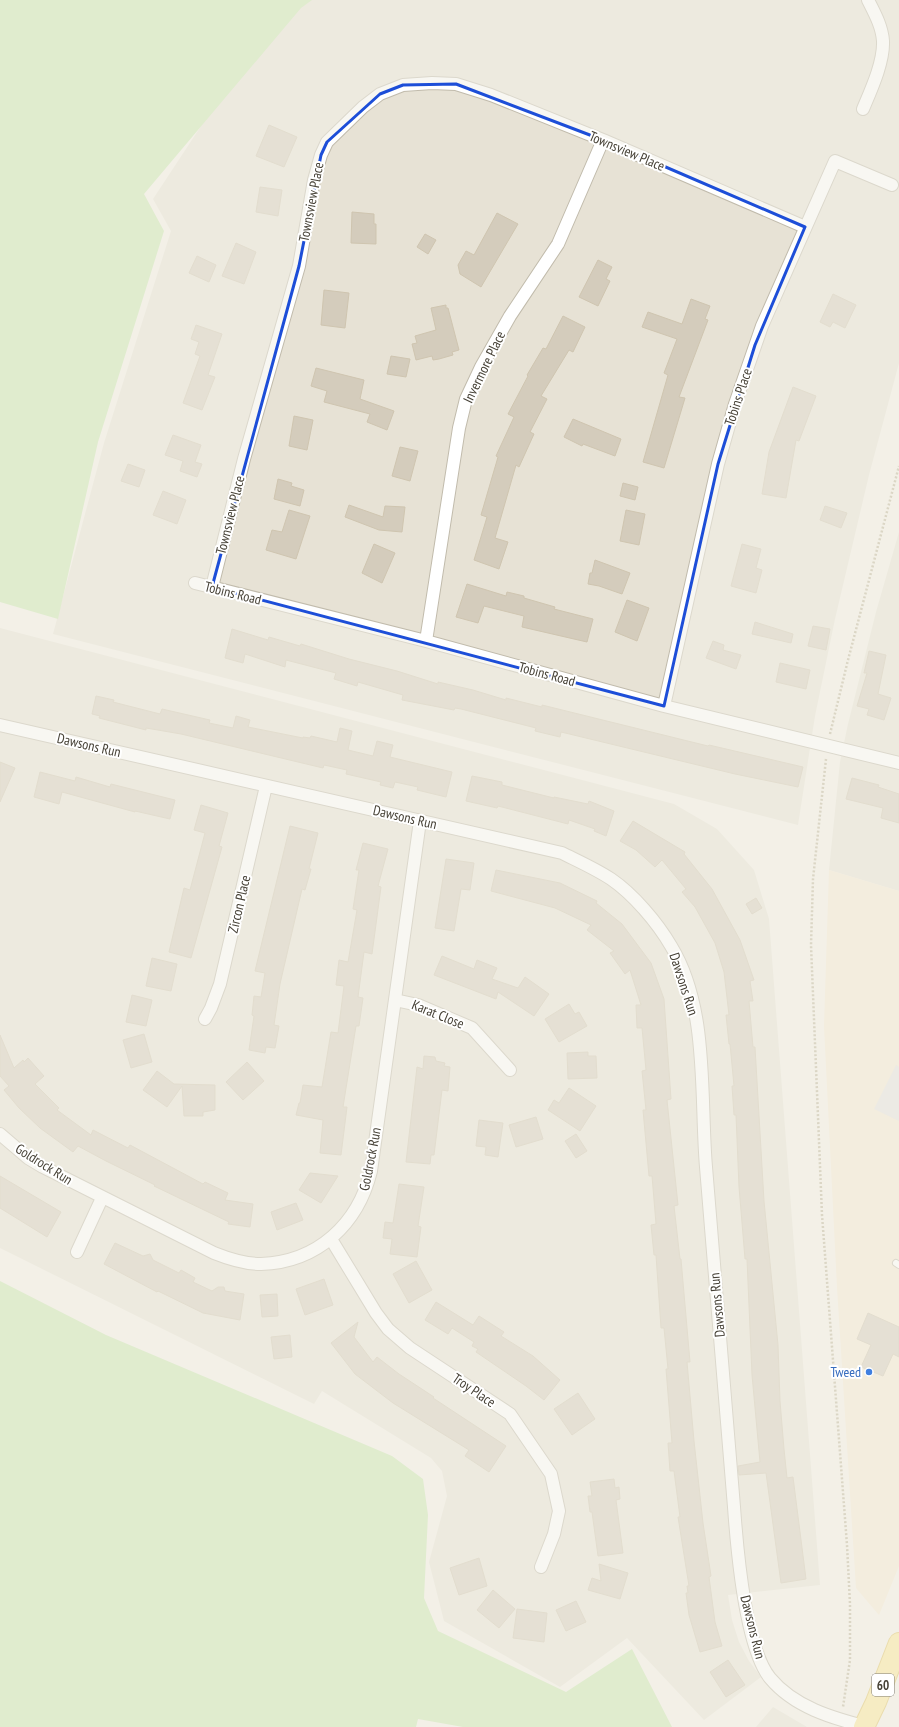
<svg xmlns="http://www.w3.org/2000/svg" width="899" height="1727" viewBox="0 0 899 1727" font-family="'PT Sans Narrow',sans-serif">
	<style>
		.residential { fill: #e7e2d5 }
		.commercial { fill: #f4e8d2 }
		.green { fill: #cae6b0 }
		.parking { fill: #e4e2df }
		.building { fill: #d4ccbc; stroke: #cfc5b0 }
		.lines { fill: none; stroke-linecap: round; stroke-linejoin: round }
		.service-casing { stroke: #c1bbac; stroke-width: 8 }
		.minor-casing { stroke: #c1bbac; stroke-width: 14 }
		.primary-casing { stroke: #e0c467; stroke-width: 22 }
		.path { stroke: #bfb59b; stroke-width: 2.5; stroke-dasharray: 2 2; stroke-linecap: butt }
		.service { stroke: #fff; stroke-width: 6 }
		.minor { stroke: #fff; stroke-width: 12 }
		.primary { stroke: #fbe697; stroke-width: 20 }
		.marked { fill: none; stroke: #1d4ed8; stroke-width: 3; stroke-linejoin: round }
		.shop-dot { fill: #3f7fe0; stroke: #fff; stroke-width: 1.5 }
		.labels { text-anchor: middle; dominant-baseline: central; stroke-width: 4; stroke-linejoin: round; paint-order: stroke }
		.shield { fill: #fff; stroke: #7e7a72; stroke-width: 1 }
		.shield-label { font-size: 13px; font-weight: bold; fill: #464136 }
		.street-label { font-size: 14px; fill: #464136; stroke: #fff }
		.shop-label { font-size: 14px; fill: #366cbe; stroke: #fff; text-anchor: end }
	</style>
	<rect width="100%" height="100%" fill="#f3f0e7"/>
	<!-- residential -->
	<path class="residential" d="M284,0H899V363L869,475L835,619L815,716L798,825L53,634L104,443L171,231L153,199Z
		M899,532V891L829,870L840,762L848,724L876,612Z
		M0,628L674,804L717,829L754,870L769,919L820,1585L728,1595L732,1620L739,1642L749,1661L761,1677L704,1720L627,1638L560,1687L444,1621L429,1562L447,1496L442,1471L431,1458L322,1391L314,1404L0,1248Z
		M773,1707L807,1727H756Z"/>
	<!-- commercial -->
	<path class="commercial" d="M829,870L899,891V1566L879,1615L856,1588L837,1287L824,1026Z"/>
	<!-- green -->
	<path class="green" d="M0,0H312L301,8L144,194L164,231L98,442L58,619L0,602Z
		M0,1281L106,1335L392,1456L423,1479L428,1515L424,1598L438,1631L566,1692L632,1649L672,1727H463L418,1719L416,1727H0Z"/>
	<!-- parking -->
	<path class="parking" d="M896,1065L899,1067V1121L874,1109Z"/>
	<!-- building -->
	<path class="building" d="M269,125L297,137L284,167L256,156Z
		M260,187L282,190L278,216L256,212Z
		M352,212L374,214V224H376V244L351,243Z
		M497,213L518,224L481,287L460,274L458,265L466,251L474,255Z
		M425,234L436,240L428,254L417,247Z
		M236,243L256,252L244,284L222,276Z
		M197,256L216,265L209,282L189,273Z
		M598,260L612,267L606,279L610,281L598,306L579,297Z
		M324,290L349,293L345,328L321,325Z
		M833,294L856,305L845,328L833,322L830,327L820,322Z
		M691,299L710,306L705,319L708,320L679,397L685,398L664,468L643,462L668,375L664,373L677,339L642,327L648,312L682,324Z
		M446,305V308H448L459,350L452,352L453,355L439,359L433,360L432,356L416,360L412,344L417,343L415,336L436,330L431,308Z
		M563,316L585,327L573,352L569,350L541,396L547,399L530,432L534,434L519,467L516,465L495,538L508,542L499,569L474,560L487,517L481,515L498,457L496,456L514,417L508,414L528,376L527,375L543,348L546,349Z
		M196,325L222,334L208,375L215,377L202,410L183,403L200,356L195,354L199,342L191,339Z
		M391,356L410,359L406,377L387,374Z
		M316,368L364,380L360,399L394,411L387,430L367,422L370,414L324,402L327,391L311,386Z
		M793,387L816,396L799,441L796,440L786,498L762,494L769,452Z
		M294,416L313,420L307,450L289,446Z
		M573,419L621,439L615,456L583,444L582,446L564,437Z
		M173,435L201,445L195,462L202,464L197,477L180,471L183,461L165,455Z
		M400,447L418,451L410,481L392,476Z
		M128,464L145,470L139,487L121,481Z
		M278,479L292,483L291,486L304,490L300,506L274,499Z
		M623,483L638,487L635,500L620,496Z
		M163,491L186,500L177,524L153,515Z
		M349,505L383,517L385,506L405,507L402,532L379,530L345,517Z
		M825,506L847,513L841,528L820,520Z
		M289,510L310,516L296,559L266,550L272,530L282,532Z
		M626,510L645,514L639,545L620,541Z
		M374,544L395,553L382,583L362,573Z
		M742,544L761,549L756,568L762,570L756,593L731,586Z
		M595,560L630,573L622,594L599,586L588,584L590,573H592Z
		M467,584L506,596L507,592L524,596V598L555,607L554,609L593,619L587,642L522,627L524,616L484,606L478,623L456,617Z
		M627,600L649,608L637,641L615,632Z
		M755,622L793,634L791,643L752,634Z
		M813,626L830,629L826,650L808,646Z
		M232,629L268,640L269,637L300,646L301,644L349,659L397,671L438,684V682L473,690L506,700V698L542,707V705L708,746L709,745L803,767L798,787L735,774L561,732L560,737L535,731L536,728L461,709L455,708L454,710L402,700L403,695L358,682L357,686L334,679L336,673L286,660L285,667L245,654L243,663L225,658Z
		M713,641L724,645L723,650L741,655L736,669L706,658Z
		M869,651L886,655L878,694L891,698L884,720L867,715L869,709L857,706L867,673H864Z
		M780,663L810,670L806,689L776,682Z
		M96,696L114,700L113,702L160,714L162,709L210,720L209,723L233,728L236,716L250,720L248,727L303,738V737L310,738L311,736L337,742L340,728L352,731L348,750L373,756L377,741L393,745L390,757L452,772L446,797L417,790L418,787L395,782L393,788L380,785L381,782L346,774L347,770L324,765L323,768L181,734L146,728V730L99,718L100,716L92,714Z
		M0,762L15,768L0,802Z
		M40,772L75,781L76,777L110,787L111,784L175,800L170,819L135,811V812L62,792L59,804L34,797Z
		M472,776L502,782V785L554,798V797L588,804L589,801L614,811L606,836L594,831L595,829L569,820L568,824L498,806L497,808L466,801Z
		M852,778L879,785L878,787L899,794V823L881,818L883,808L846,799Z
		M201,805L228,813L219,846L222,847L191,958L169,952L184,888L190,890L205,833L194,830Z
		M633,821L685,852L684,854L712,889L740,940L754,980L750,981L753,1001H749L753,1047H755L764,1201L778,1345L780,1401L784,1449L787,1478L793,1477L806,1579L781,1583L766,1473L739,1475L738,1466L760,1462L752,1375L747,1259H745L739,1187L736,1115H734L732,1086H734L730,1044H729L726,1015H729L724,972L715,943L695,907L682,892L686,889L662,860L655,867L636,850L620,841Z
		M290,826L318,833L309,869H311L305,890L302,889L280,984L274,1025L279,1026L275,1048L266,1047L265,1053L249,1050L254,1016L252,1015L254,996L261,997L265,973L255,971Z
		M363,843L388,849L378,886L381,887L372,954L364,952L358,997L363,998L359,1026H356L343,1107H347L341,1155L320,1153L323,1120L296,1115L299,1103H300L303,1085L322,1087L331,1032L338,1033L344,986L336,985L339,960L348,962L357,910L353,909L359,870H356Z
		M446,859L474,863L470,890L461,889L454,931L435,928Z
		M496,870L560,883L597,901L596,903L622,924L651,963L664,999L671,1099L667,1100L678,1205L674,1206L680,1259H681L690,1362H687L694,1441L703,1523L711,1576L709,1577L715,1622L722,1646L700,1652L689,1615L686,1593H688L687,1586H689L678,1517H680L674,1471H670L668,1443H672L666,1369H668L664,1328H661L656,1255H654L651,1225L656,1224L652,1176H649L643,1110H646L642,1071L646,1070L642,1028H637L636,1005H641L630,970L625,974L610,953L614,951L587,930L591,925L555,908L491,891Z
		M756,898L762,908L752,914L746,904Z
		M442,956L474,969L477,960L497,968L492,979L518,988L525,977L549,994L534,1016L498,992L496,999L434,975Z
		M152,958L177,964L171,991L146,986Z
		M132,995L152,1000L146,1026L126,1022Z
		M569,1004L575,1014L579,1012L587,1026L559,1042L545,1019Z
		M144,1034L152,1062L131,1068L123,1040Z
		M0,1035L14,1068L23,1060L24,1062L28,1058L44,1076L35,1084L59,1108L57,1110L91,1135L93,1130L128,1148L130,1145L203,1184L205,1182L228,1193L225,1200L253,1204L250,1227L228,1224L229,1222L154,1186L155,1185L106,1161L78,1146L73,1152L40,1128L19,1108L4,1090L9,1086L0,1076Z
		M588,1052V1056H596L597,1078L568,1079L567,1053Z
		M424,1056L435,1057L436,1061L445,1063L444,1066L450,1067L448,1091L442,1090L434,1155H431L430,1164L406,1162L417,1067L423,1069Z
		M247,1062L264,1081L243,1100L226,1082Z
		M157,1071L174,1084L215,1085V1110L203,1112V1116H184L182,1086L167,1107L143,1090Z
		M569,1088L596,1106L580,1131L548,1110L554,1100L559,1103Z
		M536,1117L543,1139L516,1147L509,1125Z
		M479,1120L503,1123L498,1157L485,1155L486,1147L476,1146Z
		M576,1134L587,1151L576,1158L565,1141Z
		M310,1173L338,1176L321,1203L299,1190Z
		M0,1176L61,1212L47,1237L0,1208Z
		M399,1184L424,1187L418,1226L421,1227L417,1257L390,1254L392,1239L383,1238L385,1222L393,1223Z
		M296,1203L303,1220L277,1230L271,1212Z
		M115,1243L143,1256L150,1254L153,1260L179,1273L181,1270L195,1278L193,1282L212,1291L218,1287H224L225,1291L244,1294L240,1320L203,1313L158,1291L157,1292L104,1264Z
		M416,1261L432,1290L409,1303L393,1274Z
		M324,1279L333,1305L305,1315L296,1289Z
		M277,1294L278,1316L262,1317L260,1295Z
		M436,1302L473,1325L479,1316L504,1332L501,1336L533,1356L560,1380L544,1400L526,1386L476,1352L478,1349L472,1346L474,1342L452,1328L448,1334L425,1320Z
		M868,1313L899,1327V1357L893,1354L883,1376L861,1367L871,1345L857,1339Z
		M358,1322L354,1337L373,1362L377,1357L399,1374L434,1397L433,1398L506,1446L489,1472L465,1456L469,1450L393,1403L355,1374L331,1343Z
		M290,1335L292,1357L274,1359L271,1337Z
		M578,1393L595,1419L572,1435L554,1409Z
		M614,1479L615,1488L619,1487L620,1499L616,1500L623,1553L598,1556L592,1512H590L588,1496H592L590,1482Z
		M479,1558L487,1586L459,1595L450,1568Z
		M599,1564L628,1573L620,1599L588,1590L592,1578L601,1581Z
		M493,1590L515,1609L499,1628L477,1610Z
		M576,1601L586,1622L566,1631L556,1610Z
		M517,1609L547,1613L544,1642L513,1638Z
		M728,1660L745,1685L726,1697L710,1672Z"/>
	<g class="lines">
		<defs>
			<path id="service" d="M896,1263L899,1265"/>
			<path id="minor" d="M863,109C871,90 884,62 883,41C882,26 874,12 868,0
				M195,583L426,641L664,706L899,763
				M212,587L244,459L299,266L314,180L321,155L327,142L363,107L380,94L403,85L432,83L456,84L491,95L603,140L805,227
				M426,641L459,428L466,399L481,367L510,316L558,244L603,140
				M664,706L718,464L735,404L762,326L835,161L892,185
				M0,725L562,853C578,861 596,869 611,879C633,894 657,922 671,946C709,1008 700,1096 706,1167C715,1280 725,1394 734,1507C737,1549 745,1647 770,1678C794,1707 832,1718 867,1727
				M395,1000L418,1005L472,1028L510,1070
				M205,1019L211,1008L220,984L266,786
				M0,1134L28,1158L43,1167L214,1253C229,1259 245,1264 261,1264C318,1262 358,1224 371,1171L420,821
				M331,1239L376,1313L388,1329L410,1348L510,1414L551,1474L559,1511L554,1534L541,1567
				M77,1252L102,1198"/>
			<path id="primary" d="M864,1727L876,1702L899,1643"/>
		</defs>
		<!-- service casing -->
		<use href="#service" class="service-casing"/>
		<!-- minor casing -->
		<use href="#minor" class="minor-casing"/>
		<!-- primary casing -->
		<use href="#primary" class="primary-casing"/>
		<!-- path -->
		<path class="path" d="M830,734L848,660L899,466
			M826,759L813,879L811,945L822,1215L847,1545L850,1604V1660L843,1707"/>
		<!-- service -->
		<use href="#service" class="service"/>
		<!-- minor -->
		<use href="#minor" class="minor"/>
		<!-- primary -->
		<use href="#primary" class="primary"/>
	</g>
	<!-- marked area -->
	<path d="M0 0H899V1727H0ZM456,84L603,140L805,227L755,345L718,464L664,706L212,587L299,266L321,155L327,142L380,94L403,85Z" fill="#f3f0e7" fill-opacity=".55" fill-rule="evenodd"/>
	<path class="marked" d="M456,84L603,140L805,227L755,345L718,464L664,706L212,587L299,266L321,155L327,142L380,94L403,85Z"/>
	<!-- markers -->
	<circle class="shop-dot" cx="869" cy="1372" r="4"/>
	<g class="labels">
		<!-- shield labels -->
		<rect class="shield" x="872" y="1674" width="22" height="22" rx="3"/>
		<g class="shield-label">
			<text x="883" y="1685">60</text>
		</g>
		<!-- street labels -->
		<g class="street-label">
			<text transform="translate(627 151) rotate(23)">Townsview Place</text>
			<text transform="translate(311 202) rotate(-79)">Townsview Place</text>
			<text transform="translate(484 367) rotate(-64)">Invermore Place</text>
			<text transform="translate(738 397) rotate(-72)">Tobins Place</text>
			<text transform="translate(230 515) rotate(-76)">Townsview Place</text>
			<text transform="translate(233 593) rotate(14)">Tobins Road</text>
			<text transform="translate(547 674) rotate(15)">Tobins Road</text>
			<text transform="translate(89 745) rotate(13)">Dawsons Run</text>
			<text transform="translate(405 817) rotate(13)">Dawsons Run</text>
			<text transform="translate(239 904) rotate(-77)">Zircon Place</text>
			<text transform="translate(684 984) rotate(72)">Dawsons Run</text>
			<text transform="translate(438 1014) rotate(22)">Karat Close</text>
			<text transform="translate(370 1159) rotate(-79)">Goldrock Run</text>
			<text transform="translate(44 1164) rotate(32)">Goldrock Run</text>
			<text transform="translate(717 1305) rotate(-95)">Dawsons Run</text>
			<text transform="translate(474 1390) rotate(34)">Troy Place</text>
			<text transform="translate(753 1627) rotate(76)">Dawsons Run</text>
		</g>
		<!-- shop labels -->
		<g class="shop-label">
			<text x="861" y="1372">Tweed</text>
		</g>
	</g>
</svg>
